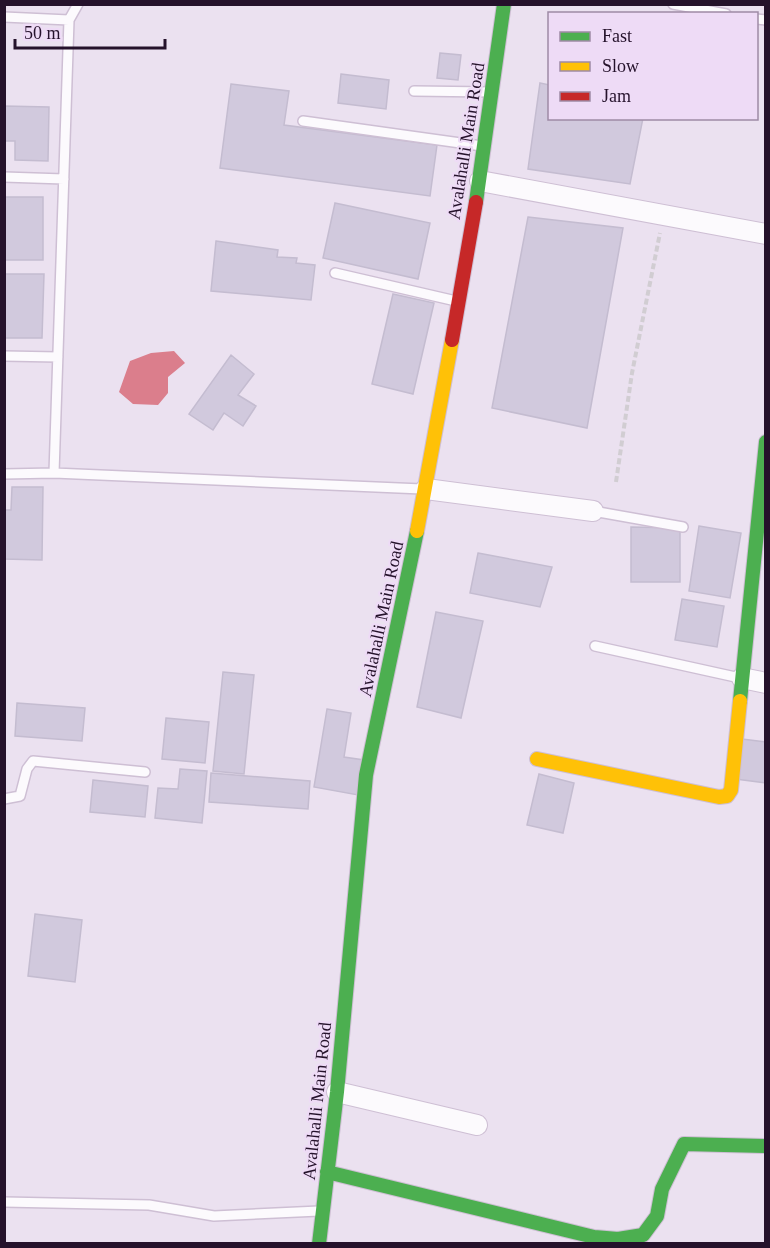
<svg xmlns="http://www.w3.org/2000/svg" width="770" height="1248" viewBox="0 0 770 1248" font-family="'Times New Roman',serif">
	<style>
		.water { fill: #db7e8c }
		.building { fill: #d1c9dd; stroke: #c4bcd0; stroke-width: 1.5 }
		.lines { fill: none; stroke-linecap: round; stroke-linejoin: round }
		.lane-casing { stroke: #cebfd4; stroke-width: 12 }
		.street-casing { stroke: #cebfd4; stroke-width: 22 }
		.fast-casing { stroke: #cebfd4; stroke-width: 16 }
		.slow-casing { stroke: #cebfd4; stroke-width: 16 }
		.jam-casing { stroke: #cebfd4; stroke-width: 16 }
		.path { stroke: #d1cdd2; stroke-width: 4; stroke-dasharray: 6 3; stroke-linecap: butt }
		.lane { stroke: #fcfafd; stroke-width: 9 }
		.street { stroke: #fcfafd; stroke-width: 20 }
		.fast { stroke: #4caf50; stroke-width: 14 }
		.slow { stroke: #ffc107; stroke-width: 14 }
		.jam { stroke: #c62828; stroke-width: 14 }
		.labels { text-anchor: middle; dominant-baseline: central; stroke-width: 4.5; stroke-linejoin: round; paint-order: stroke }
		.street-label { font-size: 18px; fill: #25122b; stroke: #eedbf6 }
	</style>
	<rect width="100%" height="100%" fill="#ebe1f0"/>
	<!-- water -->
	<path class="water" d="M174,351L185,363L168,377V393L158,405L133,404L119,392L130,361L151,353Z"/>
	<!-- building -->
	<path class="building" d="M440,53L461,55L458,80L437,78Z
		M341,74L389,80L386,109L338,103Z
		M540,83L550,85V118H643L630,184L528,169Z
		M231,84L289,91L284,125L437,145L430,196L220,168Z
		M4,106L49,107L48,161L15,160V141H4Z
		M4,197H43V260H4Z
		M335,203L430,223L418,279L323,258Z
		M528,217L623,228L587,428L492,408Z
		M216,241L278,250L277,257L297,258L296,263L315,265L311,300L211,291Z
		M4,274H44L42,338H4Z
		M393,294L434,303L413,394L372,384Z
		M231,355L254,374L238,395L256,406L243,426L224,413L213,430L189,414Z
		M12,487H43L42,560L4,559V510H11Z
		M699,526L741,533L730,598L689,591Z
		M631,527L680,528V582H631Z
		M478,553L552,567L540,607L470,593Z
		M682,599L724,606L717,647L675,640Z
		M436,612L483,621L461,718L417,707Z
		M223,672L254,675L244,774L213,771Z
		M17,703L85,708L82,741L15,736Z
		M327,709L351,713L344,757L364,760L358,795L314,787Z
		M166,718L209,722L205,763L162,759Z
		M742,739L766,742V783L736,779Z
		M180,769L207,771L202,823L155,818L158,788L178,789Z
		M211,773L310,781L308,809L209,802Z
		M539,774L574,783L563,833L527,825Z
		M93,780L148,786L145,817L90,812Z
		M35,914L82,920L75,982L28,976Z"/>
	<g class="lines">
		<defs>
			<path id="lane" d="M673,4L726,14
				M4,17L69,20
				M756,19L766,20
				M414,91L490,92
				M303,121L482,146
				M4,177L64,179
				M335,273L456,301
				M4,356L58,357
				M54,473L69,20L78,4
				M4,474L54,473L422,489
				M593,511L683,527
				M595,646L740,678
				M4,799L20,796L27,769L33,761L145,772
				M4,1202L149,1205L214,1216L319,1211"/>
			<path id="street" d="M480,181L766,234
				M426,489L593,511
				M742,678L766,683
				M337,1092L477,1125"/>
			<path id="fast" d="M476,202L504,4
				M740,701L766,442
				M327,1172L594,1237L618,1239L643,1235L657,1216L662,1189L684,1144L766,1146
				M319,1244L337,1092L366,775L417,531"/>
			<path id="slow" d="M417,531L452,340
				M537,759L719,797L727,796L731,790L740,701"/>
			<path id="jam" d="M452,340L476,202"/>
		</defs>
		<!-- lane casing -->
		<use href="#lane" class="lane-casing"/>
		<!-- street casing -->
		<use href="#street" class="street-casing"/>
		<!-- fast casing -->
		<use href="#fast" class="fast-casing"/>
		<!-- slow casing -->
		<use href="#slow" class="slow-casing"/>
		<!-- jam casing -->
		<use href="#jam" class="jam-casing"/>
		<!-- path -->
		<path class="path" d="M616,482L632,373L660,233"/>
		<!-- lane -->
		<use href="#lane" class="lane"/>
		<!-- street -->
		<use href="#street" class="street"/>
		<!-- fast -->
		<use href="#fast" class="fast"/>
		<!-- slow -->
		<use href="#slow" class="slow"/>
		<!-- jam -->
		<use href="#jam" class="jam"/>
	</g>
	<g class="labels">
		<!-- street labels -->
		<g class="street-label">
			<text transform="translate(466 141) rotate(-81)">Avalahalli Main Road</text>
			<text transform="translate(381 619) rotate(-78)">Avalahalli Main Road</text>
			<text transform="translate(317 1101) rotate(-84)">Avalahalli Main Road</text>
		</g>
	</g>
	<!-- border -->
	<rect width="770" height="1248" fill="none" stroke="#25122b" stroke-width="12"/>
	<!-- legend -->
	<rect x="548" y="12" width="210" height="108" fill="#eedbf6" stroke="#9e8ba5" stroke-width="1.5"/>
	<rect x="560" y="32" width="30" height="9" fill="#4caf50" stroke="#9e8ba5" stroke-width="1.5"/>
	<text x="602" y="42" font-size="18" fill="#25122b">Fast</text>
	<rect x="560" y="62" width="30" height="9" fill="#ffc107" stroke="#9e8ba5" stroke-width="1.5"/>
	<text x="602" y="72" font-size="18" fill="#25122b">Slow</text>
	<rect x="560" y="92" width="30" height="9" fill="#c62828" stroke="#9e8ba5" stroke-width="1.5"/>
	<text x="602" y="102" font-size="18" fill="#25122b">Jam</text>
	<!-- scale -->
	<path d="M15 39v9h150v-9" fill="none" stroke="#25122b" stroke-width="3"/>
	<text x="24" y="39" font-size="18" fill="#25122b" stroke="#eedbf6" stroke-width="4.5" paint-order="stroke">50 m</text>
</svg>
